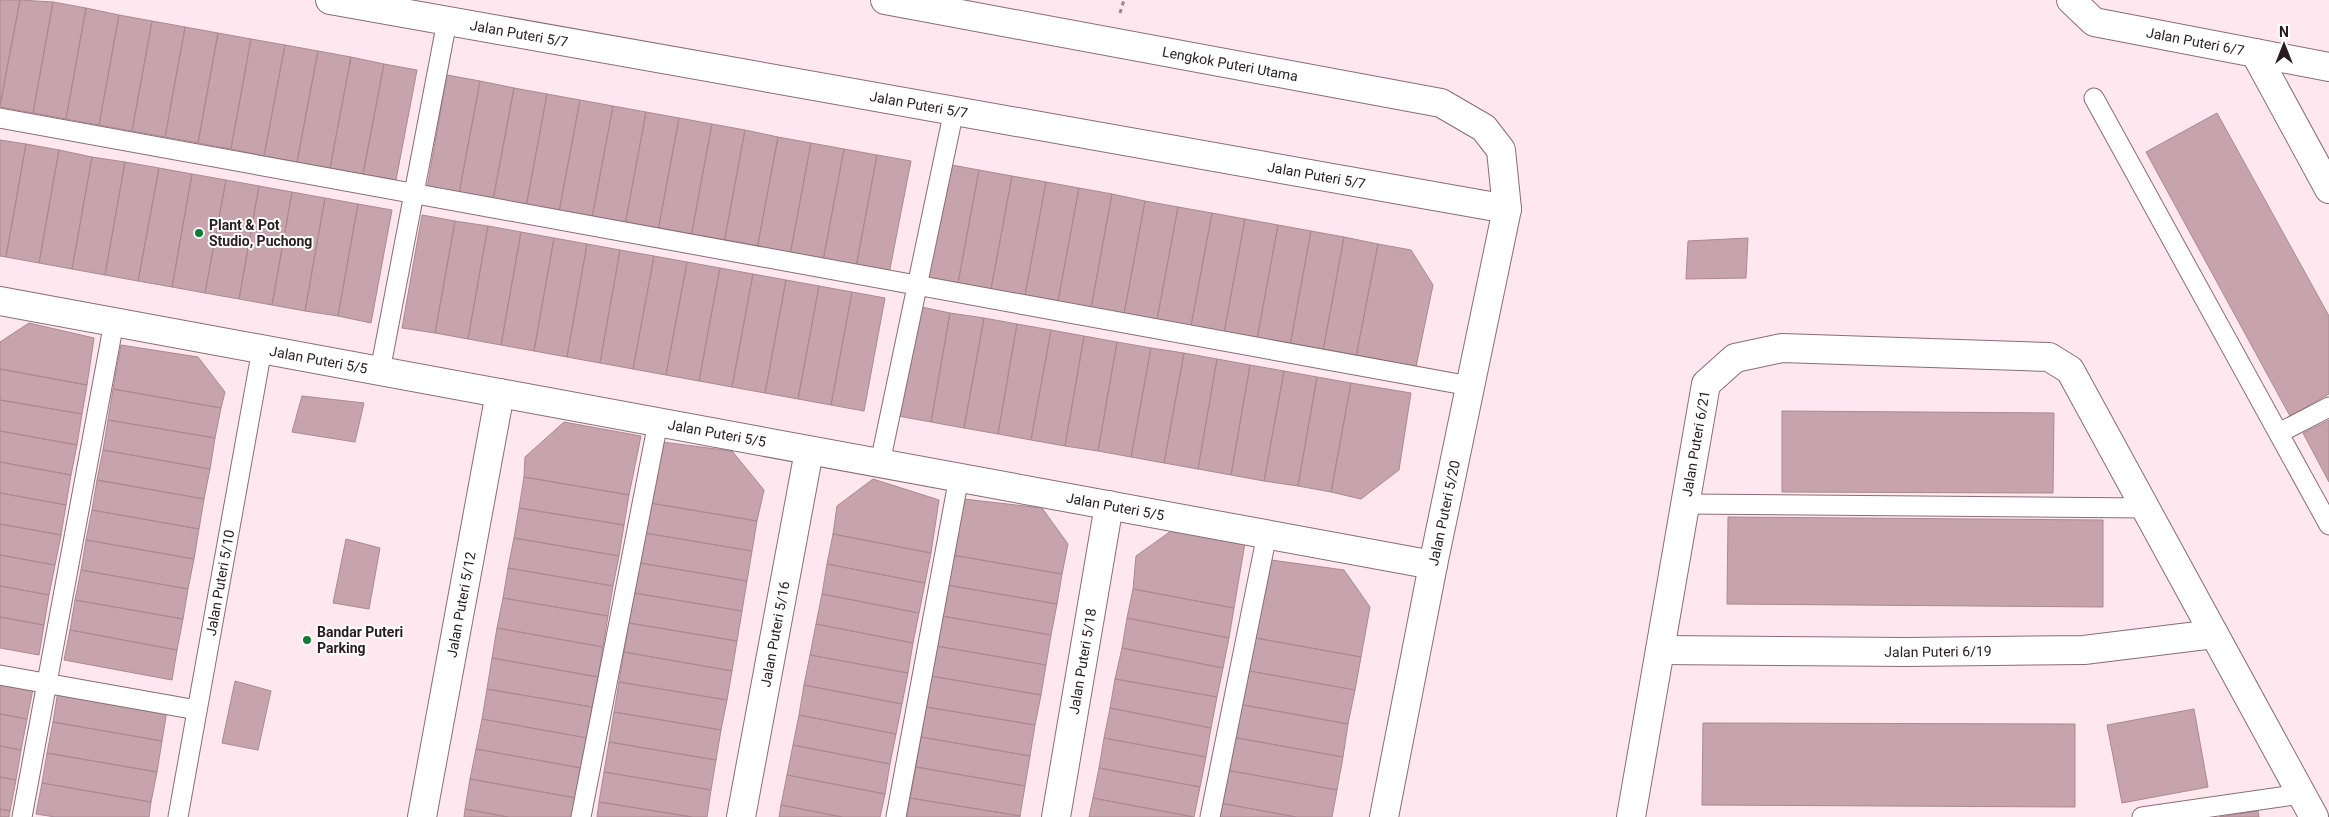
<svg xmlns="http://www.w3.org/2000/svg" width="2329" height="817" viewBox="0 0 2329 817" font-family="Roboto,sans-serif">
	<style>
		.building { fill: #c7a3ae; stroke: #ab8893 }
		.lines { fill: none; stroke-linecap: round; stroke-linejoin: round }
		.service-casing { stroke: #8c6b76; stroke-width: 21 }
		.minor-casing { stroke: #8c6b76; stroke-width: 30 }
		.path { stroke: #9b888e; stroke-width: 3; stroke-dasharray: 4 4; stroke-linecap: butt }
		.service { stroke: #fff; stroke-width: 19 }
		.minor { stroke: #fff; stroke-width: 28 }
		.poi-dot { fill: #0e7c31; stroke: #fff; stroke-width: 2 }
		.labels { text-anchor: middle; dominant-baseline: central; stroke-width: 4; stroke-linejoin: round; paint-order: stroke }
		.street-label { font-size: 14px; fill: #291b20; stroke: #fff }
		.poi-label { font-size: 14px; font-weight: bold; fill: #291b20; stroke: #fff; text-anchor: start }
	</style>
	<rect width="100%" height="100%" fill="#fee7ee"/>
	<!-- building -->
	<path class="building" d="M0,0H20L0,104Z
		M20,0L53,2L33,113L0,107Z
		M53,2L86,8L66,119L33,113Z
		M86,8L119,15L99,125L66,119Z
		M119,15L152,21L132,131L99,125Z
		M152,21L185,27L165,137L132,131Z
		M185,27L218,33L198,143L165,137Z
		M218,33L251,39L231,149L198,143Z
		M251,39L285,45L264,156L231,149Z
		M285,45L318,51L297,162L264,156Z
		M318,51L351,57L330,168L297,162Z
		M351,57L384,64L363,174L330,168Z
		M384,64L417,70L396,180L363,174Z
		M447,75L480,81L459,194L427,188Z
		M480,81L514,88L493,200L459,194Z
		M514,88L547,94L526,207L493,200Z
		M547,94L580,100L559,212L526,207Z
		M580,100L613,106L592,218L559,212Z
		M613,106L646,112L625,225L592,218Z
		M646,112L679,118L658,231L625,225Z
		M2217,113L2329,316V394L2290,416L2146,152Z
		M679,118L712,124L691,237L658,231Z
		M712,124L745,130L724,243L691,237Z
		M745,130L778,137L757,249L724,243Z
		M778,137L811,143L790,255L757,249Z
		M0,140L26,144L6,257L0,256Z
		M811,143L844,149L823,261L790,255Z
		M26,144L59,150L39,263L6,257Z
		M844,149L877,155L856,267L823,261Z
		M59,150L92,157L72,269L39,263Z
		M877,155L911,161L889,274L856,267Z
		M92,157L125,162L105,275L72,269Z
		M125,162L159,168L138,281L105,275Z
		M946,164L979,170L958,283L925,277Z
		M159,168L192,174L172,287L138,281Z
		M979,170L1012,176L991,289L958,283Z
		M192,174L226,180L205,293L172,287Z
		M1012,176L1046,182L1025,295L991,289Z
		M226,180L259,186L239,299L205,293Z
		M1046,182L1079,188L1058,301L1025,295Z
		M259,186L292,192L272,305L239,299Z
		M1079,188L1112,194L1091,308L1058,301Z
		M292,192L325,198L305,311L272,305Z
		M1112,194L1145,201L1124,314L1091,308Z
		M325,198L358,204L338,316L305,311Z
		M1145,201L1178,207L1157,320L1124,314Z
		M358,204L392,210L371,323L338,316Z
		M1178,207L1212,213L1191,326L1157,320Z
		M1212,213L1245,219L1224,333L1191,326Z
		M422,215L455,221L435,333L402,328Z
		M1245,219L1278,225L1257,339L1224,333Z
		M455,221L488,226L468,339L435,333Z
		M1278,225L1311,231L1290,345L1257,339Z
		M488,226L521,232L501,345L468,339Z
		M1311,231L1344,237L1323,351L1290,345Z
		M521,232L554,238L534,351L501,345Z
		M1344,237L1378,244L1356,357L1323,351Z
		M554,238L587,244L567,357L534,351Z
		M1748,238L1746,278L1686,279L1688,241Z
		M587,244L620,250L600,363L567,357Z
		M1378,244L1411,250L1433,285L1416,367L1356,357Z
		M620,250L654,256L633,369L600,363Z
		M654,256L687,262L666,375L633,369Z
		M687,262L720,268L699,381L666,375Z
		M720,268L753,274L732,387L699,381Z
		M753,274L786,280L765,393L732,387Z
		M786,280L819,286L798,399L765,393Z
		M819,286L852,292L831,405L798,399Z
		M852,292L885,298L864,411L831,405Z
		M917,306L950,313L931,422L898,416Z
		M950,313L984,318L964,428L931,422Z
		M984,318L1017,324L998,434L964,428Z
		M29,323L94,338L87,385L0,369V342Z
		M1017,324L1051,330L1031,440L998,434Z
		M1051,330L1084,336L1065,446L1031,440Z
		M1084,336L1117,342L1098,451L1065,446Z
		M1117,342L1151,348L1131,457L1098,451Z
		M121,345L198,357L225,392L221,408L113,389Z
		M1151,348L1184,353L1164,463L1131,457Z
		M1184,353L1217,359L1198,469L1164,463Z
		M1217,359L1250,365L1231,475L1198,469Z
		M1250,365L1284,371L1264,481L1231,475Z
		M0,369L87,385L82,414L0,400Z
		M1284,371L1317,377L1298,486L1264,481Z
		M1317,377L1351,383L1331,492L1298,486Z
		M1351,383L1411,393L1399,470L1361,499L1331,492Z
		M113,389L221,408L215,438L108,420Z
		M302,396L364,403L355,442L292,432Z
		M0,400L82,414L77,445L0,431Z
		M1782,411L2054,413L2053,493L1782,492Z
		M108,420L215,438L210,469L103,450Z
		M2329,420V482L2303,433Z
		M564,422L641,436L629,495L524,477L525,457Z
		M0,431L77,445L71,475L0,462Z
		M662,442L732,451L764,490L757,521L650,503Z
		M103,450L210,469L204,499L97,480Z
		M0,462L71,475L66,505L0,493Z
		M524,477L629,495L624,525L519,508Z
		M873,479L939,500L931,553L833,534L837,506Z
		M97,480L204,499L199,529L92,510Z
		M0,493L66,505L61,535L0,524Z
		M964,499L1042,508L1068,544L1062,574L952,555Z
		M650,503L757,521L752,551L645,533Z
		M519,508L624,525L619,556L514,538Z
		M92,510L199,529L194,559L86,540Z
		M1728,517L2103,520V607L1727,604Z
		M0,524L61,535L55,565L0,555Z
		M1171,531L1245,543L1234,608L1133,589L1136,556Z
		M645,533L752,551L747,581L640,563Z
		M833,534L931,553L925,583L827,564Z
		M514,538L619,556L613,586L508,568Z
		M346,539L380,548L369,609L333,603Z
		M86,540L194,559L188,589L81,570Z
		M0,555L55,565L49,595L0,586Z
		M952,555L1062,574L1057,604L947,585Z
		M1264,559L1344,570L1370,607L1361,657L1250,637Z
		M640,563L747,581L742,611L634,593Z
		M827,564L925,583L919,613L822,594Z
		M508,568L613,586L608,616L503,598Z
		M81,570L188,589L183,619L75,600Z
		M947,585L1057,604L1051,635L942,616Z
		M0,586L49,595L44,625L0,617Z
		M1133,589L1234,608L1229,638L1127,618Z
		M634,593L742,611L737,641L629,623Z
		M822,594L919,613L913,643L816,624Z
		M503,598L608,616L603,647L497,628Z
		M75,600L183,619L177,650L70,630Z
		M942,616L1051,635L1046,665L936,646Z
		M0,617L44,625L39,655L0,648Z
		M1127,618L1229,638L1223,668L1122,648Z
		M629,623L737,641L732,671L624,652Z
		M816,624L913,643L908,673L810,655Z
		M497,628L603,647L598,677L492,658Z
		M70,630L177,650L172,680L64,660Z
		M1250,637L1361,657L1355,690L1244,670Z
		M936,646L1046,665L1041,695L931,676Z
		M1122,648L1223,668L1217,697L1115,679Z
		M624,652L732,671L727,700L619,682Z
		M810,655L908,673L902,704L804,685Z
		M492,658L598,677L592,707L487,689Z
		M1244,670L1355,690L1348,724L1238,704Z
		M931,676L1041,695L1035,725L926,707Z
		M1115,679L1217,697L1211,728L1110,708Z
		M235,681L271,691L258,750L222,743Z
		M619,682L727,700L721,730L614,712Z
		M0,683L33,689L27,719L0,714Z
		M804,685L902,704L896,734L799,715Z
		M487,689L592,707L587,738L482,719Z
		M58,691L167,710L162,741L53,722Z
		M1238,704L1348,724L1343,757L1232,737Z
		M926,707L1035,725L1030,756L921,737Z
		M1110,708L1211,728L1206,757L1104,738Z
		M2194,709L2208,787L2122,803L2107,725Z
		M614,712L721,730L716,760L609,742Z
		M0,714L27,719L21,750L0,746Z
		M799,715L896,734L890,764L793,745Z
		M482,719L587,738L581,768L476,749Z
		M53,722L162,741L157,772L47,753Z
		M1703,723L2075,724V807L1702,805Z
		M921,737L1030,756L1025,786L916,767Z
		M1232,737L1343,757L1337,790L1226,770Z
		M1104,738L1206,757L1200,787L1099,768Z
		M609,742L716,760L711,790L604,772Z
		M793,745L890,764L885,794L787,775Z
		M0,746L21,750L16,780L0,777Z
		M476,749L581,768L576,798L470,779Z
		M47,753L157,772L151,802L42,783Z
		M916,767L1025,786L1020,816L910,798Z
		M1099,768L1200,787L1194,817L1093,798Z
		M1226,770L1337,790L1332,817H1296L1220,803Z
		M604,772L711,790L707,817H692L599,802Z
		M787,775L885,794L880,817H842L781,805Z
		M0,777L16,780L10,811L0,809Z
		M470,779L576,798L573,817H508L465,809Z
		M42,783L151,802L149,817H55L36,814Z
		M910,798L1020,816V817H907Z
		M1093,798L1193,817H1089Z
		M599,802L692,817H597Z
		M1220,803L1296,817H1217Z
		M781,805L842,817H779Z
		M0,809L10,811L9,817H0Z
		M465,809L508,817H464Z
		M2258,811L2259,817H2219Z"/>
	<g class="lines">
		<defs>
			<g id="service">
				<path d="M2094,98L2329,525"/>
				<path d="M0,118L1470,386"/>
				<path d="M380,371L447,21"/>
				<path d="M2279,433L2329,407"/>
				<path d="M880,463L954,110"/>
				<path d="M1686,504L2145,508"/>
				<path d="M0,675L197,710"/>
				<path d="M22,817L114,322"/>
				<path id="s1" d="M178,817L262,349"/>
				<path d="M581,817L658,422"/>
				<path d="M896,817L959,477"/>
				<path d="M1210,817L1267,534"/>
				<path d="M2142,817L2301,794"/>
			</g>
			<g id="minor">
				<path id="s2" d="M330,0L1507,209"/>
				<path id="s3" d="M885,0L1441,103L1484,128L1501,150L1507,209L1433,565L1384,817"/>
				<path id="s4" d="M2071,0L2094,22L2329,67"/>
				<path d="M2255,53L2329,189"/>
				<path id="s5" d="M0,301L1433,565"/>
				<path id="s6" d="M1660,650L1907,652L2084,650L2214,634"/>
				<path id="s7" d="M422,817L500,393"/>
				<path id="s8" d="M741,817L809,451"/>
				<path id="s9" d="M1056,817L1109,505"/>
				<path id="s10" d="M1631,817L1706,384L1735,358L1782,348L2049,357L2070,370L2314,817"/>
			</g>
		</defs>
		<!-- service casing -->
		<use href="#service" class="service-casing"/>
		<!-- minor casing -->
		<use href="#minor" class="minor-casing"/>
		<!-- path -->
		<path class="path" d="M1120,13L1124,0"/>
		<!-- service -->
		<use href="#service" class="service"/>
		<!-- minor -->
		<use href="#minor" class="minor"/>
	</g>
	<!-- markers -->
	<g class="poi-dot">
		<circle cx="199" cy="233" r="5"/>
		<circle cx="307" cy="640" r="5"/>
	</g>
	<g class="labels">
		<!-- street labels -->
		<g class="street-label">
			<text stroke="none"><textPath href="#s2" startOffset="192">Jalan Puteri 5/7</textPath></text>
			<text stroke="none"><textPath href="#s4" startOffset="135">Jalan Puteri 6/7</textPath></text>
			<text stroke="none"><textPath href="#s3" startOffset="351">Lengkok Puteri Utama</textPath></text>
			<text stroke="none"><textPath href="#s2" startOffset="598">Jalan Puteri 5/7</textPath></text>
			<text stroke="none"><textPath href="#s2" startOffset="1002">Jalan Puteri 5/7</textPath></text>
			<text stroke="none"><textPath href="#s5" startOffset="324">Jalan Puteri 5/5</textPath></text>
			<text stroke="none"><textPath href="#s5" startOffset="729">Jalan Puteri 5/5</textPath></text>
			<text stroke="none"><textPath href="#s10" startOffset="379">Jalan Puteri 6/21</textPath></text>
			<text stroke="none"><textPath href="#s5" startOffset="1134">Jalan Puteri 5/5</textPath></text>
			<text transform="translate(1444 513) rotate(-78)">Jalan Puteri 5/20</text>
			<text stroke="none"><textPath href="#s1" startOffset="238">Jalan Puteri 5/10</textPath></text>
			<text stroke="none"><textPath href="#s7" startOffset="216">Jalan Puteri 5/12</textPath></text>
			<text stroke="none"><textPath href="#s8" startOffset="186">Jalan Puteri 5/16</textPath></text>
			<text stroke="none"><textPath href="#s6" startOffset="278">Jalan Puteri 6/19</textPath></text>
			<text stroke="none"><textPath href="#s9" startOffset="158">Jalan Puteri 5/18</textPath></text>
		</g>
		<!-- poi labels -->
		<g class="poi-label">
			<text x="209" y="225">Plant &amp; Pot<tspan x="209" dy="16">Studio, Puchong</tspan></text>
			<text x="317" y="632">Bandar Puteri<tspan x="317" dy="16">Parking</tspan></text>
		</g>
	</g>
	<!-- north arrow -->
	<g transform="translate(2284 45)" stroke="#ffffff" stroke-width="4" paint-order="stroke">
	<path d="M0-4L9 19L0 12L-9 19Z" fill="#291b20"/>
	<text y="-8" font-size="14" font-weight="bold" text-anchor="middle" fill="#291b20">N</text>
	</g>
</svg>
